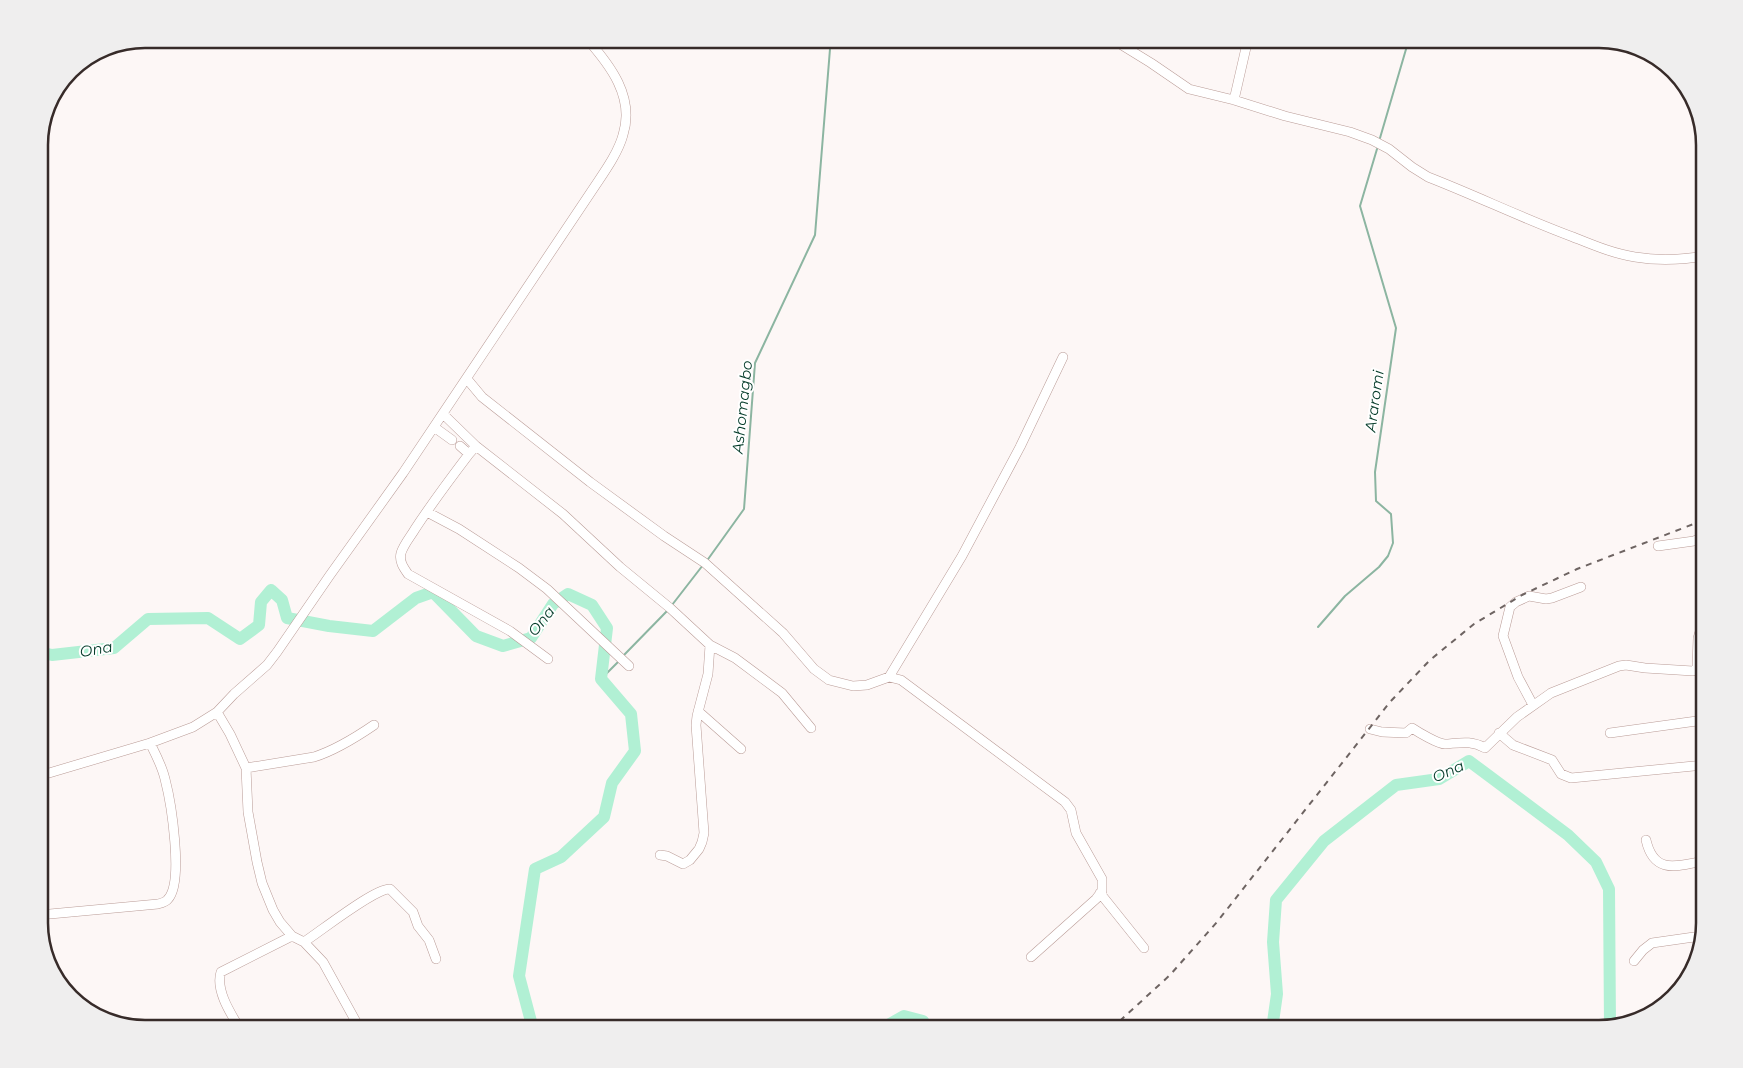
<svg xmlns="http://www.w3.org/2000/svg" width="1743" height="1068" viewBox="0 0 1743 1068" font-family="Montserrat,sans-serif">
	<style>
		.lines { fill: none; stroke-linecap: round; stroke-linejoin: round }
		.stream { stroke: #8cb5a1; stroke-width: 2 }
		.river { stroke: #b1f0d4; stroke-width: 12 }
		.minor-casing { stroke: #ba9c97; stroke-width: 10 }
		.minor { stroke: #fff; stroke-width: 9 }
		.rail { stroke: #6e6462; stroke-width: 2; stroke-dasharray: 6 6; stroke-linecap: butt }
		.labels { text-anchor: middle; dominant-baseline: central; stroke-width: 4; stroke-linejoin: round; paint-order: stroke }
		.water-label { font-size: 15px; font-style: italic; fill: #043b29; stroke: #fff }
		.rim { fill: none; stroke: #372b29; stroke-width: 2.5 }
	</style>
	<rect width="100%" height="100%" fill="#fdf7f6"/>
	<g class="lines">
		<!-- stream -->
		<path class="stream" d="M1380,138L1409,39
			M706,562L744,509L755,363L815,235L830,49L826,39
			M672,605L703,565
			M1318,627L1345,596L1379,567L1388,556L1393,543L1391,514L1376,501L1375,472L1396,328L1360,206L1377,149
			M624,655L668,610
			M601,679L619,661"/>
		<!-- river -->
		<path class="river" d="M39,652L52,655L114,648L148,619L208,618L240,639L259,625L261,602L271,590L282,600L287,618L329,626L373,631L416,598L433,592L476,636L503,646L531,638L553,604L568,594L592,605L607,628L601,679L631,714L635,751L612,783L604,817L561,857L535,869L519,976L533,1029
			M881,1029L904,1016L923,1021L928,1029
			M1272,1029L1277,994L1273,942L1276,900L1324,841L1396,785L1439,779L1469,761L1568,835L1596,862L1609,889L1610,1026"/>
		<defs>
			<path id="minor" d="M1112,39L1151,63L1189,89L1234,100L1285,116L1350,132L1372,140L1389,149L1412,167L1428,177C1477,196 1524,219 1573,237C1593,245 1614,254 1635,257C1659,261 1681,260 1704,256
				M1234,100L1248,39
				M467,379L482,397L590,482L664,536L705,563L783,633L814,669L829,680L853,686L867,685L889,677L901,680L1065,802L1071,810L1076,833L1102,879V891L1096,899L1031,957
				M443,414L476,446
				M434,427L452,440
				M460,446L469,454L476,446L563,514L620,567L670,608L710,645L735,658L782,693L811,728
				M469,454C450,479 432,503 415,529C411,536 404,544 401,553C399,561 403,567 408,574L510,631L548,659
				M427,512L459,529L519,568L547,589L629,666
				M1658,546L1694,541L1704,537
				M889,677L962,556L1020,447L1063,357
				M1533,705L1518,677L1503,636L1510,607L1516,602L1529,596L1546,599L1552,598L1581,587
				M698,711L741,749
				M217,712L230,734L246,768L248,812L257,862L262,883L273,910L280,922L292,936L304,942L323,962L360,1029
				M1370,729L1382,732L1406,733L1412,728C1418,732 1438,744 1445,744C1460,743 1471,740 1485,748L1517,717L1551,693L1619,666L1626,665L1645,668L1693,671L1697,668L1698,638L1704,619
				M1499,733L1513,745L1552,760L1561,774L1571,778L1704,765
				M1610,733L1704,720
				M246,768L314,757C336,750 355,738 374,725
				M39,776L150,743L193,727L217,712L234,694L267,665L277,652L330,575L403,473L595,186C605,171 618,153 623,135C635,97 610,65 587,39
				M1704,794L1702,820L1704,853
				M1646,840C1654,875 1677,866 1704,861
				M660,855L667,856L683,864L690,860L699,849L702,842L704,833L696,725L697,716L708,674L710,645
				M1100,893L1144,948
				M39,895V915
				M39,915L158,904C162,903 166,902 168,899C184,882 171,802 165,779C162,766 156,755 150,743
				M304,942C321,931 375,888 390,889L413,912L418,926L429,940L436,959
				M1634,961L1643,950L1652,943L1701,936
				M240,1029C231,1014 215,990 221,972L292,936"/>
		</defs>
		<!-- minor casing -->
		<use href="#minor" class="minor-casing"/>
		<!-- minor -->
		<use href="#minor" class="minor"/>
		<!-- rail -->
		<path class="rail" d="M1111,1029L1170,975L1217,922L1390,702L1430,660L1474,624L1522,595L1577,569L1704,520"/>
	</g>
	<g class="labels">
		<!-- water labels -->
		<g class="water-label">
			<text transform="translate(1374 401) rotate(-82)">Araromi</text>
			<text transform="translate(742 407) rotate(-84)">Ashomagbo</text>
			<text transform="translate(541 621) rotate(-52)">Ona</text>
			<text transform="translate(96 649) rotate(-10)">Ona</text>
			<text transform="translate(1448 771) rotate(-24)">Ona</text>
		</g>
	</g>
	<!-- crop -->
	<path d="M0 0H1743V1068H0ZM145 48H1599A97 97 0 0 1 1696 145V923A97 97 0 0 1 1599 1020H145A97 97 0 0 1 48 923V145A97 97 0 0 1 145 48Z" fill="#efeeee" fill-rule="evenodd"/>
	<path class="rim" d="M145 48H1599A97 97 0 0 1 1696 145V923A97 97 0 0 1 1599 1020H145A97 97 0 0 1 48 923V145A97 97 0 0 1 145 48Z"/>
</svg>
